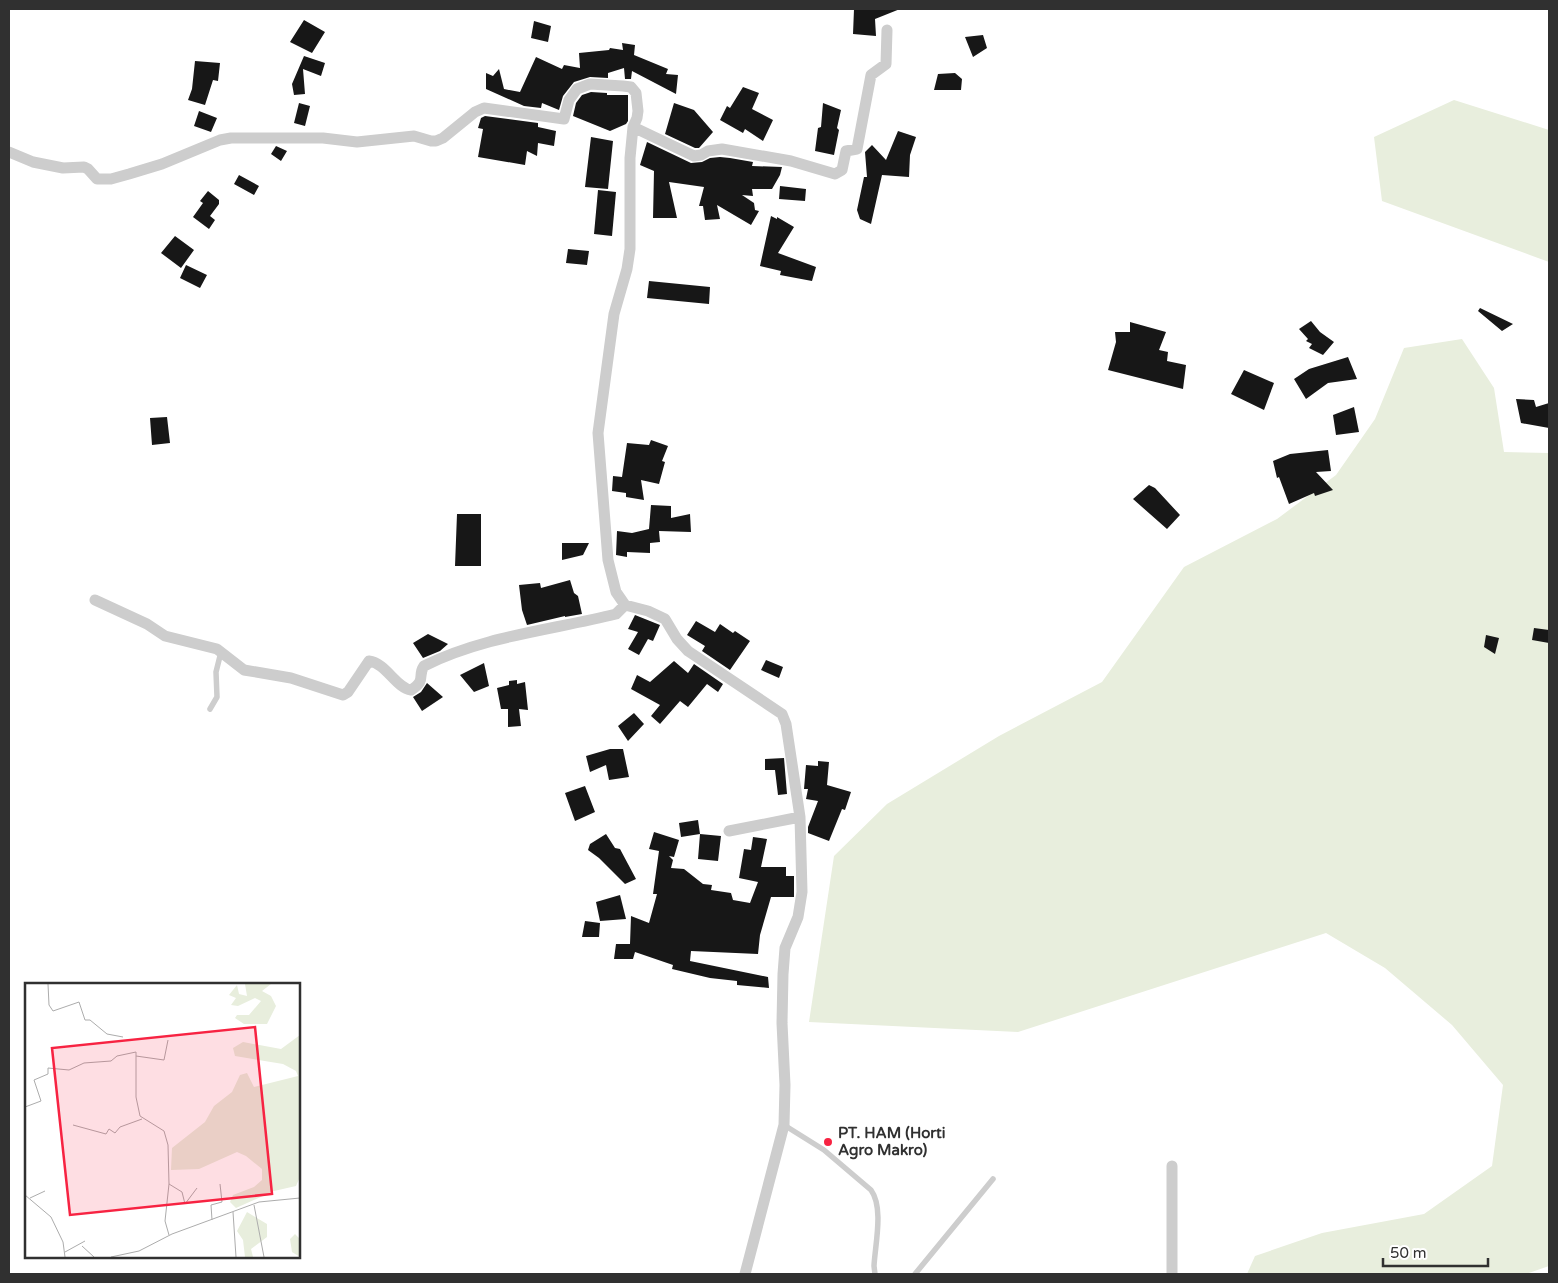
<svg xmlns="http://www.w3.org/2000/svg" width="1558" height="1283" viewBox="0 0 1558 1283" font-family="'Varela Round',sans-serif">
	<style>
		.green { fill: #e8eedd }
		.building { fill: #171717 }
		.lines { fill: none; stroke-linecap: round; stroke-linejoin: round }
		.lane { stroke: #cdcdcd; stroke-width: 5.5 }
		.street { stroke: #cdcdcd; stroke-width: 11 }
		.poi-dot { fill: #f72342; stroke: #fff; stroke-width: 2 }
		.labels { text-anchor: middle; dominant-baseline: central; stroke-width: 5; stroke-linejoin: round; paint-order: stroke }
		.poi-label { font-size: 15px; font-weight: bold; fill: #303030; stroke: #fff; text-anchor: start }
		.inset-road { fill: none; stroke: #acacac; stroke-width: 1 }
		.view { fill: #f72342; fill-opacity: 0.15; stroke: #f72342; stroke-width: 2.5 }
		.inset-edge { fill: none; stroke: #303030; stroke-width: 2.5 }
	</style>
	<rect width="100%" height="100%" fill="#fff"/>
	<!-- green -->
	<path class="green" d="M1454,100L1549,130V262L1382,201L1374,137Z
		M1462,339L1494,388L1504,452L1549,453V1266L1526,1274H1247L1255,1256L1322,1233L1424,1214L1492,1166L1503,1085L1452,1025L1385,968L1326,933L1018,1032L809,1022L834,856L887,804L999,736L1102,682L1184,567L1277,519L1336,475L1375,419L1404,348Z"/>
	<!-- building -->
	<path class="building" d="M854,9H900L875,19L876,36L853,34Z
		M304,20L325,32L312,53L290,42Z
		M534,21L551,26L548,42L531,38Z
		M983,35L987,48L973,57L965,37Z
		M622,43L635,45L634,55L668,69L666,74L678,75L676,94L632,71L631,79H625L624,68L608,73V78L590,77L574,82L563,96L559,110L542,103L541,108L524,106L486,89V73L493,76L499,69L504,89L520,92L536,57L562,69L564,65L580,68L579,53L609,50L610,48L623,50Z
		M304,56L325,63L321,76L303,69L305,94L294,95L292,84Z
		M195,61L220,63L218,81L213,80L205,105L188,100L192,89Z
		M955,73L962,79L961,90H934L938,74Z
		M743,87L759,93L752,109L773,120L763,141L745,129L743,133L720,120L727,106L730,108Z
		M591,92L607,93V95H628V121L626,124L610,131L573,116L576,103L582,95Z
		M299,103L310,106L305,126L294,123Z
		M674,103L694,110L713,132L699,148H695L665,134Z
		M823,103L841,110L837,128L839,130L834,155L815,151L818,128L821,127Z
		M199,111L217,118L211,132L194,126Z
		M485,116L538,123V127L556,131L554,146L538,143L537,156L527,151L525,165L478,157L483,129L478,128L481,118Z
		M898,131L916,137L910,155L909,177L882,175L871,224L860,219L857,210L864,177H867L865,152L872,145L886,160Z
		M591,137L613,141L608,189L585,187Z
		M647,142L691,163L702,162L710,158L720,157L730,158L753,162L752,166L782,167L780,175L772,189H752L753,196L742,195L754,203L755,210L759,211L751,225L717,205L720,219L705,220L703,206H699L704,187L669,182L677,218H653L654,171L640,165Z
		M276,146L287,151L281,161L271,154Z
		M239,175L259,186L254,195L234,184Z
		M780,186L806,189L805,201L779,199Z
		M598,190L616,192L612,236L594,234Z
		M208,191L219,200V204L210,216L215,220L209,229L193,217L203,203L200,201Z
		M771,216L777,219V217L794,227L778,253L816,267L812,281L780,275L781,271L760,266Z
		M175,236L194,250L181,268L161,253Z
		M568,249L589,251L587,265L566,263Z
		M186,265L207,275L200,288L180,278Z
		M649,281L710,287L709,304L647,298Z
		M1480,308L1513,324L1502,331L1478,311Z
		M1311,321L1320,332L1334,342L1323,355L1309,348L1312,344L1306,341L1308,339L1299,329Z
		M1130,322L1166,332L1159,350L1168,352L1167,361L1186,365L1183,389L1108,370L1116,342L1115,332H1130Z
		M1348,357L1357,379L1328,383L1306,399L1294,379L1309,369Z
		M1244,370L1274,383L1264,410L1231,394Z
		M1516,399L1534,400L1536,407L1549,403V428L1521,423Z
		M1354,407L1359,432L1336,435L1333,415Z
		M167,417L170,443L152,445L150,418Z
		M651,440L668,446L662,461L665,462L659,484L641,480L644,500L626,497V493L612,491L613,476L622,477L627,443L649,445Z
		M1328,450L1331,471L1316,472L1333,490L1315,496L1314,493L1289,504L1279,477L1277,478L1273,461L1290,454Z
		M1149,485L1155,488L1180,515L1167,529L1133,499Z
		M651,505L671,506V518L690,514L691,532L659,531L660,542L650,543V553L627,552V557L616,555L617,531L632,533L649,529Z
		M457,514H481V566H455Z
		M562,543H589L583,555L562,560Z
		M570,580L574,593L578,596L582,614L565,617V616L527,625L522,610L519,585L540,583L541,588Z
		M635,615L660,625L653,641L648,639L639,655L628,649L638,632L628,629Z
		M696,621L715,632L720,624L733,633L735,631L750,641L730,670L702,651L705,646L687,635Z
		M1534,628L1549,630V643L1532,640Z
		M428,634L448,644L440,651L423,658L413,643Z
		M1486,635L1499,638L1495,654L1484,647Z
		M766,660L783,667L779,678L761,670Z
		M674,661L688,673L694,664L723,684L718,692L707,684L688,707L680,701L660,724L651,716L660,705L631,689L637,675L650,682Z
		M484,663L489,686L474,692L460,675Z
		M517,680V684L525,682L528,710L519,709L521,726L508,727V709H501L497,688L509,685V681Z
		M427,683L443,697L422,711L413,697L421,692Z
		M634,713L644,724L628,741L618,726Z
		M610,749H623L629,777L609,780L606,765L590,772L586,756Z
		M784,758L787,794L778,795L775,770H765V759Z
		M818,761L829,762L827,785L851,792L845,810L842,809L829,841L808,833V827L818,801L806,799L808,789H804L806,765L818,766Z
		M585,786L595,812L575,821L565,793Z
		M698,820L700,834L681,837L679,823Z
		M654,832L679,840L674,857L669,856L673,860L671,868L684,869L703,884L712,885L711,890L731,893L733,900L750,903L758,882L739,878L744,849L751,850L753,837L767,839L761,867H786V876H794V897H771L760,935L758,954L691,951L690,961L768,977L769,988L737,985V981L710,978L672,969L673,965L635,952L633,959H614L616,944H630L631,916L649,923L657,894H653L659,851L649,849Z
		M606,834L615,848L620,849L636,879L625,884L599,858L588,850L590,844Z
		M700,834L721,836L718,861L698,859Z
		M620,895L626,919L600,921L596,902Z
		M585,921L600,923L599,937H582Z"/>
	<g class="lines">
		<!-- lane -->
		<path class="lane" d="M210,709L217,697L216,672L221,652
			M784,1125L824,1150L871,1190C884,1208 875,1245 874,1266L875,1274
			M915,1274L993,1179"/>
		<!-- street -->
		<path class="street" d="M633,127L694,156L701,155L708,151L722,149L791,161L835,174L842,170L846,151L857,149L871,75L886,64L887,30
			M9,152L33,162L63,168L84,167L88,169L97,179H111L129,174L162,164L220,140L231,138H323L357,142L414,136L431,141H436L443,138L475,112L484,108L564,119L569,100L577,89L590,84L623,86L631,87L636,93L638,111L637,118L633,127L630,158V249L627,269L614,314L598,433L608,560L616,592L625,605L648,611L665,619L677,639L688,651L782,714L786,724L800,817L802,892L798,917L785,948L783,974L782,1023L785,1085L784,1125L745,1274
			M95,600L147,624L165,636L217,649L244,670L291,678L343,695L348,692L369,661C386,663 396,688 411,690C427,680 417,676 424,666C484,636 552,630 616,614L625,605
			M729,831L800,817
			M1172,1166V1274"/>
	</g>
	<!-- markers -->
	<circle class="poi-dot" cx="828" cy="1142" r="5"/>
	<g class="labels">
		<!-- poi labels -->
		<g class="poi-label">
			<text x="838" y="1133">PT. HAM (Horti<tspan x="838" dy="17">Agro Makro)</tspan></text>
		</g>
	</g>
	<!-- overview -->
	<g transform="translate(25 983)">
		<rect width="275" height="275" fill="#fff"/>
		<path d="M220,1H246L237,8L246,13L251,23L242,41H219L210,35L212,32H224L236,18L230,15L213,23L206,22L211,15L204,12L212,2L214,11L222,13ZM275,52V194L271,203L249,208L211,225L205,219L208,212L229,204L237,197V186L221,173L212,169L174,186L146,187L147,165L180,139L189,123L207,109L215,92L222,90L229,104L273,93L271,88L258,81L210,73L208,65L218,59L256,66ZM222,229L242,241V254L226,266L228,274H220L218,257L212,248ZM270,251L275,256V274L267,269L265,256Z" fill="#e8eedd"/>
		<path class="inset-road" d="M23,1L24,22L28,28L54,19L60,37H65L82,51L98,54M111,73L139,77L143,57M0,124L16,118L9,97L23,91V85L44,87L59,80L86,78L92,73L111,69V114L115,133L139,148L143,162L144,201L140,238L144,252M48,142L81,151L84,146L90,150L95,144L117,136M144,201L157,209L160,221L172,205M0,212L26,234L38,259L40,274M5,215L20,208M229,222L239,274M208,229L211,274M187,237L186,222L197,219L195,201M57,263L69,274M40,269L60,258M86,274L114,268L147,251L234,219L275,215"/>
		<path class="view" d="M230,44L247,211L45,232L27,65Z"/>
		<rect width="275" height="275" class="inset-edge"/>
	</g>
	<!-- border -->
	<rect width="1558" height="1283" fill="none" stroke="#303030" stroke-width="20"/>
	<!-- scale -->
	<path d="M1383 1258v8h105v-8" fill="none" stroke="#303030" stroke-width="2.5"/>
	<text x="1390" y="1258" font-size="15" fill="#303030" stroke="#ffffff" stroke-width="4" paint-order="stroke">50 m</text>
</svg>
